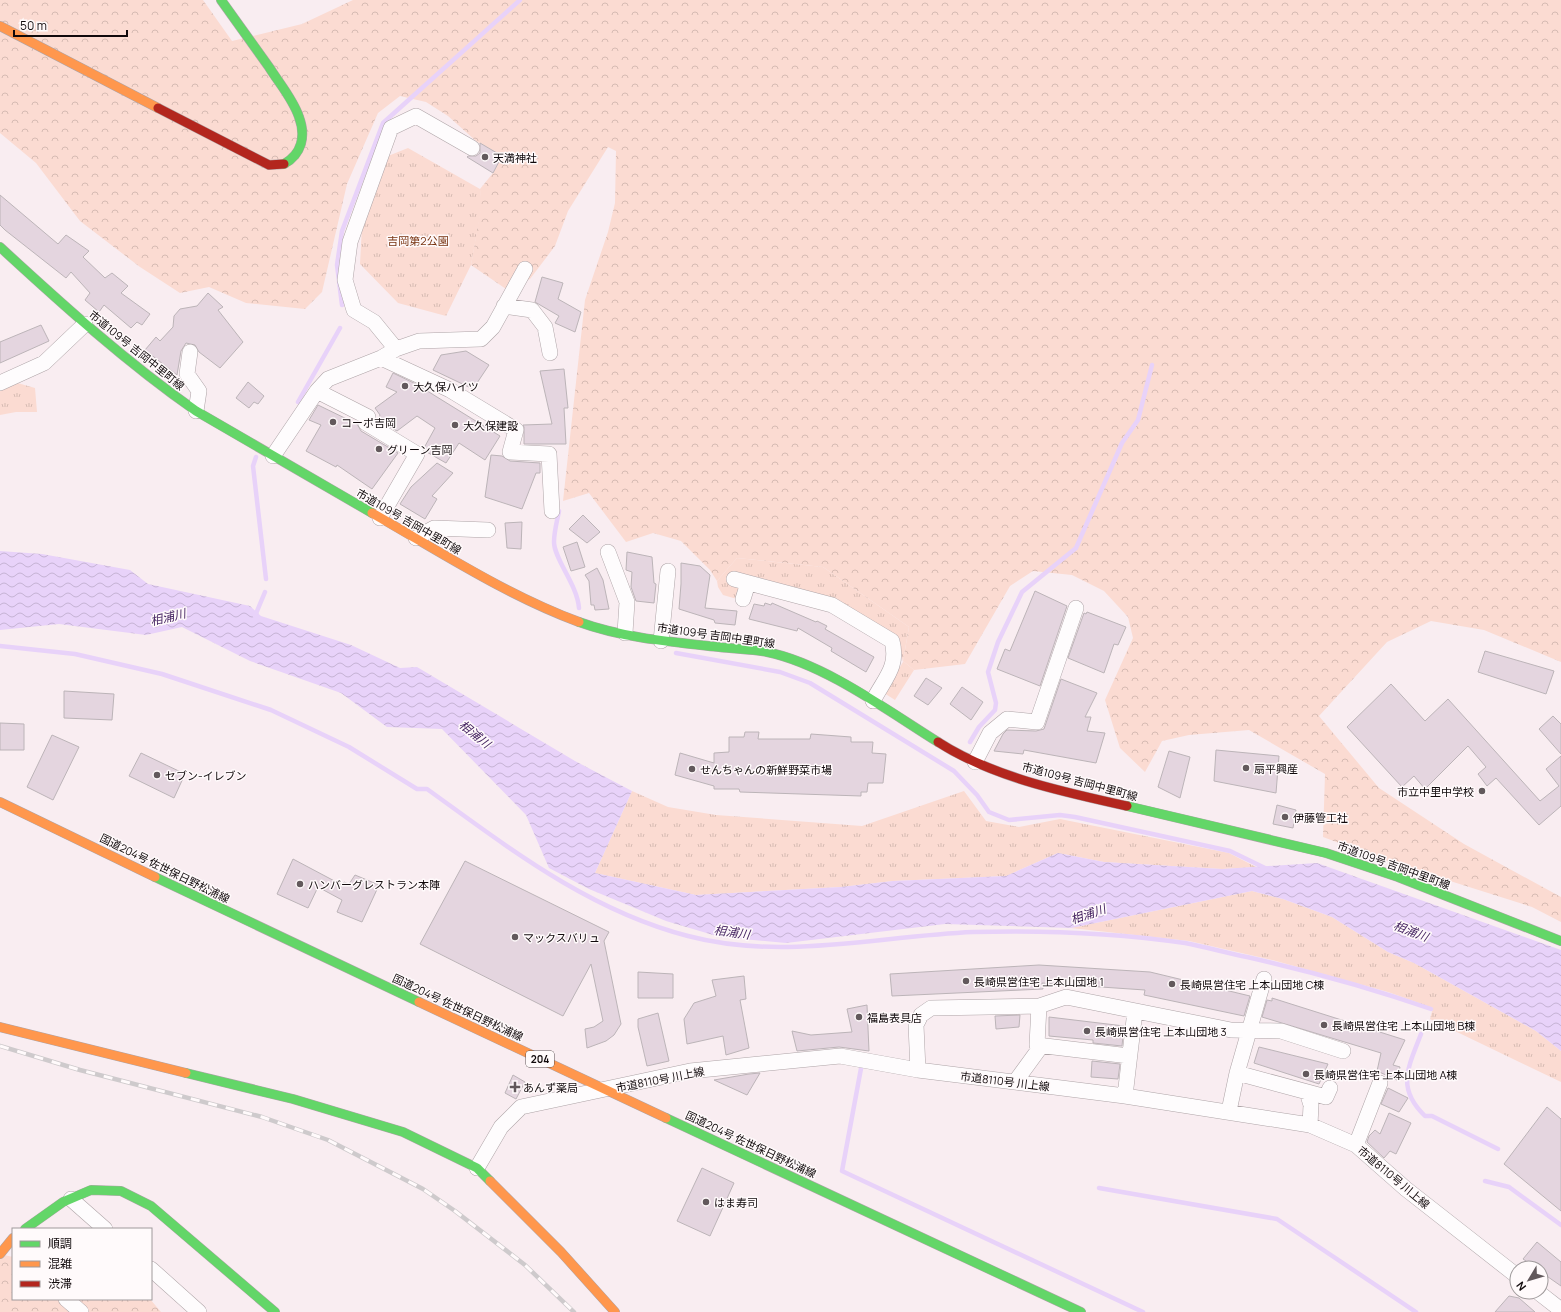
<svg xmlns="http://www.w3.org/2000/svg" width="1561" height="1312" viewBox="0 0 1561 1312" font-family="Manrope,'Noto Sans JP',sans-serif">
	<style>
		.grass { fill: url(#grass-tufts) }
		.forest { fill: url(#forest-crowns) }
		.water { fill: url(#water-waves) }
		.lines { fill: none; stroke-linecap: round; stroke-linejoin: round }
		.stream { stroke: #e8d2f9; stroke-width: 4.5 }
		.building { fill: #e4d5df; stroke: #bcb4b8 }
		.street-casing { stroke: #aea4a7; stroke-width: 16 }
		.fast-casing { stroke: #aea4a7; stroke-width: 10 }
		.slow-casing { stroke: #aea4a7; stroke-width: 10 }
		.jam-casing { stroke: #aea4a7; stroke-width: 10 }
		.street { stroke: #fefcfd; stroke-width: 15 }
		.fast { stroke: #63d668; stroke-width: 9 }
		.slow { stroke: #ff974d; stroke-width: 9 }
		.jam { stroke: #b3261e; stroke-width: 9 }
		.rail-casing { stroke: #cecacc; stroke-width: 4.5 }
		.rail { stroke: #fffafb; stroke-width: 3; stroke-dasharray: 9; stroke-linecap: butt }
		.poi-dot { fill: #62595c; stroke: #fffafb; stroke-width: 1.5 }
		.labels { text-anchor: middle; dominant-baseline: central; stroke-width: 3; stroke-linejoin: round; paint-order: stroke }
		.shield { fill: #fffafb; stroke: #585153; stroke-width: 1 }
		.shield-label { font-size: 10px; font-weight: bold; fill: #10090b }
		.poi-label { font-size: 11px; fill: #10090b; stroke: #fffafb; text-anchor: start }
		.park-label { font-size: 11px; fill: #783310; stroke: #fffafb }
		.street-label { font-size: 11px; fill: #10090b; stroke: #fffafb }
		.water-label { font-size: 12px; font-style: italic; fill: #452361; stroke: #fffafb }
	</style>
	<defs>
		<pattern id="grass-tufts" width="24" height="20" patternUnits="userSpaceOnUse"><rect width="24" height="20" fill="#fbdbd2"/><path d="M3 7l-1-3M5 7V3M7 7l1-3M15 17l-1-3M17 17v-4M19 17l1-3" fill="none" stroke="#d6bbb3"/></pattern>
		<pattern id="forest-crowns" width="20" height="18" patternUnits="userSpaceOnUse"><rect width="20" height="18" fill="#fbdbd2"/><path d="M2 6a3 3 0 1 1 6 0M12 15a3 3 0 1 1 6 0" fill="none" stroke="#d6bbb3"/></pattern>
		<pattern id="water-waves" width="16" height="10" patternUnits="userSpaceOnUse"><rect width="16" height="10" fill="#e8d2f9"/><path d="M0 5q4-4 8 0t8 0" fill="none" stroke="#c6b3d4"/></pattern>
	</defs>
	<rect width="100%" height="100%" fill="#f9edf1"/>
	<!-- grass -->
	<path class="grass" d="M408,148L480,189L482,205L471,265L446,316L398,303L360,264L362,226L388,156Z
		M14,382L35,388L37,412H16L0,415V388Z
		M737,558L823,567L909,627L903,661L914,670L895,700L884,693L903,662L897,636L836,601L738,587L740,590L737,599L723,595L718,587L717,581Z
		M632,791L668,807L716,815L862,826L964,791L986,821L1019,827L1060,819L1229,853L1256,867L1222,869L1104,862L1058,853L1006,876L893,881L841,887L696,895L595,873Z
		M1252,891L1283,899L1332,917L1388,952L1414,963L1536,1031L1561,1051V1082L1430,1019L1433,1008L1388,992L1276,961L1189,941L1071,928Z"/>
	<!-- forest -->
	<path class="forest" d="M0,0H203L232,41L302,24L353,0H1561V662L1484,630L1431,621L1387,642L1319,716L1379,788L1464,844L1561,897V922L1532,907L1390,862L1323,837L1325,774L1249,730L1189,735L1162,741L1145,772L1120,748L1105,700L1133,638L1128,617L1104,591L1072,575L1033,571L1010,586L965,664L914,670L903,661L909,627L823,567L737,558L717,581L710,570L681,541L653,533L626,542L589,493L563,501L585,300L608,232L615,203L616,151L608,147L568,211L555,246L530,279L506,289L471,265L481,207L480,189L493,173L502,156L476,141L448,116L426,102L400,96L378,113L347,184L322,292L305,309L246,303L209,287L180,293L140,267L80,221L36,163L0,133Z
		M0,1254L13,1257V1299H150L161,1312H0Z"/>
	<!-- water -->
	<path class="water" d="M0,551L42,554L130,570L148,584L250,606L261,616L351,645L400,668L417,667L575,761L632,791L595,873L696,895L841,887L893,881L1006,876L1058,853L1104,862L1222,869L1317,863L1561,950V1051L1536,1031L1414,963L1388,952L1332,917L1283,899L1252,891L1071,928L945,924L786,943L720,937L666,921L589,889L549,868L526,815L442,729L387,727L341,693L250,661L182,627L146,635L59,624L0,630Z"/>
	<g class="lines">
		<!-- stream -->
		<path class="stream" d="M342,305L337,265L342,231L383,123L520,0
			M298,402L340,328
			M256,457L253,466L266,579
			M559,511C557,521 554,532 554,542C554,559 577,584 579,608
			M255,616L265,592
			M0,646L75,654L162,674L271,710L349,747L417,789H427C509,848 588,910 688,936C783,961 878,936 973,932C1044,930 1116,933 1185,943C1206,947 1227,953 1247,957C1309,971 1371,988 1431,1009
			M676,653L780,672L810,683L954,771L977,795L989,812L1009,820L1060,815L1075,817L1230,851L1265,868
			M970,742L979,727L995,710L996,703L988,672L998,642L1022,592L1076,548L1122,443L1138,420L1152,365
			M1421,1034C1408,1068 1396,1088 1425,1116H1432L1498,1149
			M862,1063L842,1171L1143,1312
			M1485,1181L1509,1187L1561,1225
			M1099,1188L1277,1219L1416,1312"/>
	</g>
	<!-- building -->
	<path class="building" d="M480,143L502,156L493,173L467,157L468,156H476L480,153Z
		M0,195L58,244L66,235L89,251L83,257L105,278L112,273L128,286L121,293L150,314L142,325L137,322L131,328L104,305L99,312L85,300L90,293L71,272L66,278L5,230L0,225Z
		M542,277L563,283L558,299L581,312L575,332L555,323L559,316L535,302Z
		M208,293L223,307L218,310L243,342L220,368L199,352L195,345L186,343L181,351L177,375L145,350L156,337L160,341L173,327L174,316L180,309L197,306Z
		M41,325L49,341L0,363V342Z
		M466,351L489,365L473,389L433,370L441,355Z
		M564,369L568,408H564L566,444H524V427L523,425L552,424L540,371Z
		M393,373L416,384L500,436L485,460L459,443L446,463L425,451L424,448L435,428L417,416L397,431L378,420L380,415L375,408L397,392L386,387Z
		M248,382L264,396L258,404L254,402L249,408L236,398Z
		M318,405L357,424L361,431L398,453L372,489L337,465L336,467L306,451L321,425L309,420Z
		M491,455L502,456L510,461L540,463V473H536L522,509L485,497Z
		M437,463L453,473L432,496L437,499L425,519L400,504L411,487Z
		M583,515L600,532L587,543L569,529Z
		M522,522L521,549L507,548L505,523Z
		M577,542L585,567L571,571L563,547Z
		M627,552L652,557L654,583L656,584L654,603L636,601L631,587L632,572L626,570Z
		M681,563L700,566L710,575L705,608L737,611L735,625L715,623L714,620L679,609L681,584Z
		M597,568L603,580L609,609L595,610L594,605H591L589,581L585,575Z
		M1035,591L1067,606L1040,686L997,669L1005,649L1010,651Z
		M765,603L771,605L772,603L816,622L817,621L827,626L825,629L874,657L866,672L831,651L832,648L798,628L797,631L749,619L754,604L764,606Z
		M1087,612L1126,627L1118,645L1114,644L1104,673L1068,658L1084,613L1086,614Z
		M1485,651L1554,671L1546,694L1478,672Z
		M926,678L942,688L928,705L914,696Z
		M1061,679L1097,693L1085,717H1091L1087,731L1105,733L1096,763L1024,750L1023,754L994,751L1003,734L1007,730L1036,731L1044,729Z
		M1391,684L1425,721L1448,699L1540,801L1559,786L1546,769L1561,756V806L1539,825L1496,778L1487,786L1478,774L1486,767L1468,746L1425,789L1414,776L1402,787L1347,727Z
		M962,687L983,702L971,720L950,704Z
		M64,691L114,694L112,720L64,718Z
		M1553,716L1561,724V754L1539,729Z
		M0,723L24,724V750H0Z
		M745,732H759L758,739H810L811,734L851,737V742H873L872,753L886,754L883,783H868L867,792H861V796L740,792L739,789H714V786L675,775L680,753L714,763V753L729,752V737H744Z
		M52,735L79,747L53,800L27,787Z
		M1216,750L1279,756L1276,793L1214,781Z
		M1169,751L1190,757L1180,798L1158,787Z
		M141,753L185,774L174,798L129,776Z
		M1277,805L1296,810L1293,828L1273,824Z
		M293,859L342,885L344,882L349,884L355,875L379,885L362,922L337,912L342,900L318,887L308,908L277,894Z
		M465,861L609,932L604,941L621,1024L614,1035L606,1041L587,1048L585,1029L594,1027L603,1021L591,964L563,1016L420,944Z
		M1039,965L1150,972L1250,996L1244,1016L1144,995L1145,990L1042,983L1043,989L892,996L890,974Z
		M638,972L673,974V998H638Z
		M744,976L746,999L740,1000L749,1048L726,1055L723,1036L687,1044L684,1019L694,1003L716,996L712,980Z
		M1272,998L1405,1040L1393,1065L1400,1067L1397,1080L1377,1071L1381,1053L1262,1017L1267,1000L1272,1001Z
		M867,1005L869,1051L839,1047L797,1051L792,1031L811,1035L852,1032L847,1009Z
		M658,1013L669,1061L647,1066L638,1027V1019Z
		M1020,1015L1019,1027L996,1029L995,1016Z
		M1049,1017L1124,1026L1122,1046L1093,1043V1040L1049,1036Z
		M1259,1047L1328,1064L1319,1084L1254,1063Z
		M1092,1061L1120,1064L1118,1079L1091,1077Z
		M760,1073L747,1095L714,1080L749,1074Z
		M513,1075L525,1082L516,1099L505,1093Z
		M1388,1088L1408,1098L1399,1112L1381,1104Z
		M1547,1107L1561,1119V1211L1504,1164Z
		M1389,1113L1411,1123L1396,1154L1390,1151L1384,1158L1367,1142L1369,1136L1375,1130L1380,1134Z
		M702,1168L734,1183L710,1236L677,1221Z
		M1537,1242L1561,1262V1286L1541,1272V1268H1536L1523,1259Z
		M1509,1296L1519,1298L1535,1312H1495Z"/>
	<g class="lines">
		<defs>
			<path id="street" d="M504,306L532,310L545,327L550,353
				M396,349L374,322L354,310L345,280L350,242L391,128L416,116L472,148
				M190,352L187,374L199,391L196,411
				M381,358L450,390L516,430L510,452L549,454L552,511
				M0,383L44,363L85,324
				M317,391L368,417L366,423L417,454L380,518
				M273,456L317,391L328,379L381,358L396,349L419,341L481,339L493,327L525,269
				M416,538L434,528L488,530
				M608,552L627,602L625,633
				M734,579L832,605L892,641C899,667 884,679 873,701
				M743,599L748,583
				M661,641L668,571
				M975,762L990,733L1007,719L1037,722L1076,608
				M1039,1006L1037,1045L1129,1056
				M918,1070L916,1025L921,1015L931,1008L1039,1006L1066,997L1231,1030L1281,1031L1343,1051
				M1237,1073L1326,1097L1330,1088
				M1015,1082L1042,1045
				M1307,1092L1311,1105L1310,1125
				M1125,1096L1135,1011
				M1229,1111L1237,1073L1264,979
				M1356,1145L1380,1083
				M477,1168L501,1127L521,1107L690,1071L840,1056L918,1070L1125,1096L1310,1125L1356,1145L1406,1189L1517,1276
				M71,1199L105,1229
				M151,1269L199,1312
				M1538,1292L1561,1310
				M66,1299L81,1312"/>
			<path id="fast" d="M221,0C237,22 253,45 269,67C279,83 293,99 299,117C306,136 302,154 284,164
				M0,247C63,305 126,362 196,411L372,513
				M579,622C623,638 672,642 719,647C735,649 751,649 767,652C825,664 888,711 938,742
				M1127,806L1326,853L1398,877L1561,941
				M155,877L419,1002
				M186,1073L293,1099L403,1132L477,1168L490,1181
				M666,1118L1081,1312
				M25,1229L63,1202L91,1190L121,1191L151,1206L275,1312"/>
			<path id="slow" d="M0,26L158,108
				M372,513C439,551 506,595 579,622
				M0,802L155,877
				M419,1002L666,1118
				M0,1027L186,1073
				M490,1181L561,1252L615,1312
				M0,1254L13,1238"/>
			<path id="jam" d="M158,108L269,165L284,164
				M938,742C992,777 1064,792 1127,806"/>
		</defs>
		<!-- street casing -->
		<use href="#street" class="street-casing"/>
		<!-- fast casing -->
		<use href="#fast" class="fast-casing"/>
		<!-- slow casing -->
		<use href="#slow" class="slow-casing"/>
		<!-- jam casing -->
		<use href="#jam" class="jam-casing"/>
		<!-- street -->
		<use href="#street" class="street"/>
		<!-- fast -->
		<use href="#fast" class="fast"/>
		<!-- slow -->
		<use href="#slow" class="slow"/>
		<!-- jam -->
		<use href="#jam" class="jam"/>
		<defs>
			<path id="rail" d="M0,1046L80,1070L262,1117L328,1140L423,1189L455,1211L525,1265L574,1312"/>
		</defs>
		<!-- rail casing -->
		<use href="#rail" class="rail-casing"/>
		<!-- rail -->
		<use href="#rail" class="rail"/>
	</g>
	<!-- markers -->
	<g class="poi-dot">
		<circle cx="485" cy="157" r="4"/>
		<circle cx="405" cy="386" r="4"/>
		<circle cx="333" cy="422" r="4"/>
		<circle cx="455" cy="425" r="4"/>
		<circle cx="379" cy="449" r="4"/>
		<circle cx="1246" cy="768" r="4"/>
		<circle cx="692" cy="769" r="4"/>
		<circle cx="157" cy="775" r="4"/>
		<circle cx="1482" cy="791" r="4"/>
		<circle cx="1285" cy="817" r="4"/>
		<circle cx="300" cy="884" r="4"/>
		<circle cx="515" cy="937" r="4"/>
		<circle cx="966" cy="981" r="4"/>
		<circle cx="1172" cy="984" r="4"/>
		<circle cx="859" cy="1017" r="4"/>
		<circle cx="1324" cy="1025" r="4"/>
		<circle cx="1087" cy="1031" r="4"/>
		<circle cx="1306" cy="1074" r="4"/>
		<path d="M513 1081h4v4h4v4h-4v4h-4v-4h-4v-4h4z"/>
		<circle cx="706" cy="1202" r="4"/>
	</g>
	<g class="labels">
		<!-- shield labels -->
		<rect class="shield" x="526" y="1051" width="28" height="16" rx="3"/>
		<g class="shield-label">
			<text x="540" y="1059">204</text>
		</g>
		<!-- poi labels -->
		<g class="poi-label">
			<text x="493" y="157">天満神社</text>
			<text x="413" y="386">大久保ハイツ</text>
			<text x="341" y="422">コーポ吉岡</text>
			<text x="463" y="425">大久保建設</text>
			<text x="387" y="449">グリーン吉岡</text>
			<text x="1254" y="768">扇平興産</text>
			<text x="700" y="769">せんちゃんの新鮮野菜市場</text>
			<text x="165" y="775">セブン-イレブン</text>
			<text x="1474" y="791" text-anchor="end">市立中里中学校</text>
			<text x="1293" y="817">伊藤管工社</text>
			<text x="308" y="884">ハンバーグレストラン本陣</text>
			<text x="523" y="937">マックスバリュ</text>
			<text x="974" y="981">長崎県営住宅 上本山団地 1</text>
			<text x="1180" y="984">長崎県営住宅 上本山団地 C棟</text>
			<text x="867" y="1017">福島表具店</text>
			<text x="1332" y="1025">長崎県営住宅 上本山団地 B棟</text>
			<text x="1095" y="1031">長崎県営住宅 上本山団地 3</text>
			<text x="1314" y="1074">長崎県営住宅 上本山団地 A棟</text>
			<text x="523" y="1087">あんず薬局</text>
			<text x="714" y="1202">はま寿司</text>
		</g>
		<!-- park labels -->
		<g class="park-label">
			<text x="418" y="240">吉岡第2公園</text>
		</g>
		<!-- street labels -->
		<g class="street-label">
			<text transform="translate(137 350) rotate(39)">市道109号 吉岡中里町線</text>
			<text transform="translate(409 521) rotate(30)">市道109号 吉岡中里町線</text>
			<text transform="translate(716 635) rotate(8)">市道109号 吉岡中里町線</text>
			<text transform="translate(1080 781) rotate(15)">市道109号 吉岡中里町線</text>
			<text transform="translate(1394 865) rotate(20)">市道109号 吉岡中里町線</text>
			<text transform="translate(165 868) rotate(26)">国道204号 佐世保日野松浦線</text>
			<text transform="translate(458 1007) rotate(25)">国道204号 佐世保日野松浦線</text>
			<text transform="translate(660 1079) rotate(-11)">市道8110号 川上線</text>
			<text transform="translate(1005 1081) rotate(7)">市道8110号 川上線</text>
			<text transform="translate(751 1144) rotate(25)">国道204号 佐世保日野松浦線</text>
			<text transform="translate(1394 1177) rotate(40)">市道8110号 川上線</text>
		</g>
		<!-- water labels -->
		<g class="water-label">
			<text transform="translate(168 617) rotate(-13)">相浦川</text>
			<text transform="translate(475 734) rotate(39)">相浦川</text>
			<text transform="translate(1088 914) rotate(-19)">相浦川</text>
			<text transform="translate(1411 931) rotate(21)">相浦川</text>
			<text transform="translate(732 932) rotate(8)">相浦川</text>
		</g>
	</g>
	<!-- legend -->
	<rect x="12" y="1228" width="140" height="72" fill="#fffafb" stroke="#9f9a9b"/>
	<rect x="20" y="1241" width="20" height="6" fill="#63d668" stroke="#9f9a9b"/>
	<text x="48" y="1248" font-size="12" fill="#10090b">順調</text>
	<rect x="20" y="1261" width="20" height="6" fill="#ff974d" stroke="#9f9a9b"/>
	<text x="48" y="1268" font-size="12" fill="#10090b">混雑</text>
	<rect x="20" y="1281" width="20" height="6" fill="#b3261e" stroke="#9f9a9b"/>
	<text x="48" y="1288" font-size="12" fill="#10090b">渋滞</text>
	<!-- north arrow -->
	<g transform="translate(1529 1280) rotate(232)"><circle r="19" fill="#fffafb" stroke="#9f9a9b"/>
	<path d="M0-3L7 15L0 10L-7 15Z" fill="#62595c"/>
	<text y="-6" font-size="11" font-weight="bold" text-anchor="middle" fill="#10090b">N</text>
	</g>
	<!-- scale -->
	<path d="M14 30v6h113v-6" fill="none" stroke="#10090b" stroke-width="2"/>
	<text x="20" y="30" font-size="12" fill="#10090b" stroke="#fffafb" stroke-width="3" paint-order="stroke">50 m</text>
</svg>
